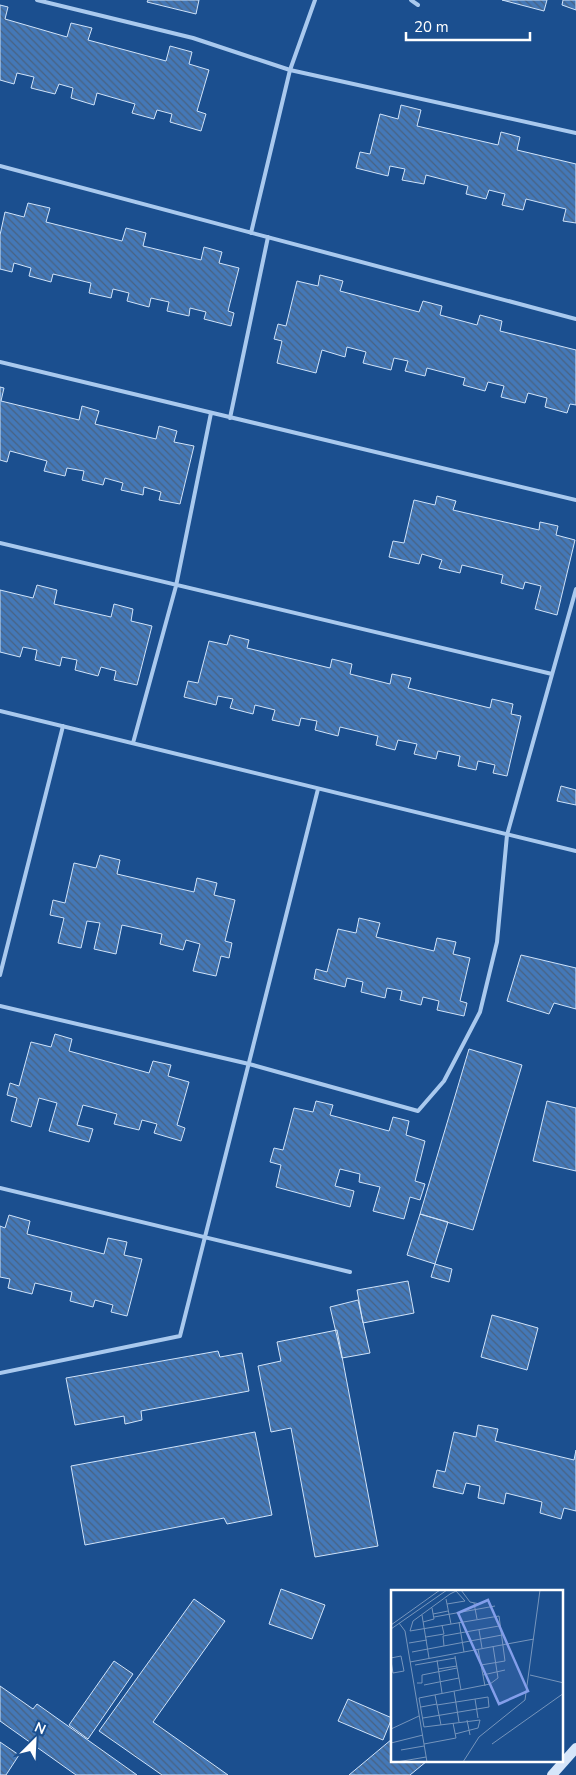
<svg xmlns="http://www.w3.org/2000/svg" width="576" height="1775" viewBox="0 0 576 1775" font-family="'Nunito Sans',sans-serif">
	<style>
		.building { fill: url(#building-back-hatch); stroke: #cfe3fa }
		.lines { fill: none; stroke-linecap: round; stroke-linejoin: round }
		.lane { stroke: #a9c9ee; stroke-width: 4 }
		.secondary { stroke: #d6e6fa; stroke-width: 10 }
		.inset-road { fill: none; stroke: #7695bc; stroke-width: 1 }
		.view { fill: #839eea; fill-opacity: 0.15; stroke: #839eea; stroke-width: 2.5 }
		.inset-edge { fill: none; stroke: #fff; stroke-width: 2.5 }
	</style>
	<defs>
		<pattern id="building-back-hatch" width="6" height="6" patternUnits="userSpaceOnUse" patternTransform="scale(1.25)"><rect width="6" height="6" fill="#4478b7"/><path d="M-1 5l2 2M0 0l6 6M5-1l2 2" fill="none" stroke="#486282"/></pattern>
	</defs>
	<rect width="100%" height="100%" fill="#1b4f8f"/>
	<!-- building -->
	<path class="building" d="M148,0H199L196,14L147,2Z
		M502,0H547L544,11Z
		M563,0H576V10L562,5Z
		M0,5L8,7L5,19L67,37L71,23L92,28L88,40L166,61L170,46L192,52L189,64L209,70L197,111L206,114L201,131L170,122L172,114L157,110L154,119L132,113L135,104L97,93L94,105L71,98L73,88L59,84L55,94L31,88L34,77L17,73L14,84L0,80Z
		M401,105L421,110L417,126L498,145L501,132L520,137L517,150L576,164V223L563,221L566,209L526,199L523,210L502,205L505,194L489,190L486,199L466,194L468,186L426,175L424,184L402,180L405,169L390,166L388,176L356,168L360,152L370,154L380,114L398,119Z
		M28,203L50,208L46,222L122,241L126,228L146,233L143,246L201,260L204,247L222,252L219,263L239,268L228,311L234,313L231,326L204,319L206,312L190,308L189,316L167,311L169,302L151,298L149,307L127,301L129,293L113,289L111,298L89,293L91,283L53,274L51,282L29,276L31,268L14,263L12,272L0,269V235L5,212L24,217Z
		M320,275L343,281L340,291L419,312L423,301L442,306L440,315L477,325L480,315L502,321L500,331L576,350V405L570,404L567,413L545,407L547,398L528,393L525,403L501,397L504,386L488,382L485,391L463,385L465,378L427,368L425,376L405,371L408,361L394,358L391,370L363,363L366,352L347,347L345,357L322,350L316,373L277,363L282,341L274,339L278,324L286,326L297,281L318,286Z
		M0,387L4,388L1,401L79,420L82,406L99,411L95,424L156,439L159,426L177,431L174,442L194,446L180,504L159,500L161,492L144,487L143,495L121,490L123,483L105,478L103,485L82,480L84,471L67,468L65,476L44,471L47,461L10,451L7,462L0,460Z
		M437,496L456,501L453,510L539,530L540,522L558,526L556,535L575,540L557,615L535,609L541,586L525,582L523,589L501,583L503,575L462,565L460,573L439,568L442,560L422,554L419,564L389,557L393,541L404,543L414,500L435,505Z
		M37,585L57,590L54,604L111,617L114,604L133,609L131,621L152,626L137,685L114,680L116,671L101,667L98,676L75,670L77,660L62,657L60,666L35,660L37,650L23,647L20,657L0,652V590L33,598Z
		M230,635L249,640L247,648L330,668L332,659L352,664L350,674L390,684L392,674L411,678L408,688L490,708L492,699L513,704L511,714L521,716L507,776L493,773L495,765L478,761L476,770L458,766L460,756L438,751L436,759L414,754L417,744L398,740L395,750L376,745L378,736L340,727L338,736L315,730L317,721L301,718L299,726L272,720L275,710L255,705L253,714L230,708L233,699L218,696L216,705L184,697L188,681L198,683L209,641L227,645Z
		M561,786L576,790V805L557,801Z
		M100,855L120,860L117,874L194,892L197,878L217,883L214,895L235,900L225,941L232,943L229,958L221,956L216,976L193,971L200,944L186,940L183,950L160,944L162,934L122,925L116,954L94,949L100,923L87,921L81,948L58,943L64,918L50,915L53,900L65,903L74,863L96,868Z
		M359,918L380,923L376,937L434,951L437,938L456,942L453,954L470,958L460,1001L467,1003L464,1016L437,1010L439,1001L423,997L421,1005L400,1000L402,991L387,988L385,998L361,992L363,982L347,978L345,987L314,979L316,969L327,972L338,929L356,933Z
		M521,955L576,968V1009L554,1003L549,1014L507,1001Z
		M55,1034L72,1039L69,1051L149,1073L153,1061L171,1065L168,1076L189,1082L177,1125L185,1128L181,1141L154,1133L157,1124L142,1120L139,1130L114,1124L117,1114L83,1105L77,1125L93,1129L89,1142L49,1131L57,1103L39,1098L31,1127L11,1121L17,1098L7,1095L10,1083L19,1086L31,1042L51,1047Z
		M469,1049L522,1065L473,1230L420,1214Z
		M316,1101L333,1105L330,1115L389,1131L393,1117L409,1121L406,1135L425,1141L415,1181L425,1184L420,1200L410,1197L404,1219L373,1211L380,1187L359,1182L360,1174L340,1169L335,1186L354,1191L350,1207L276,1187L281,1165L270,1162L274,1148L283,1150L294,1108L313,1112Z
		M547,1101L576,1108V1171L533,1161Z
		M420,1214L448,1222L435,1264L407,1255Z
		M9,1215L30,1221L27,1234L104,1254L108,1238L127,1242L124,1255L142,1259L127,1316L111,1312L113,1305L95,1300L93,1307L70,1301L72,1292L35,1283L32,1294L8,1288L10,1279L0,1277V1226L5,1228Z
		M435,1264L452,1269L449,1282L431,1277Z
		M408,1281L414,1313L363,1323L357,1290Z
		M358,1300L370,1353L342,1358L330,1307Z
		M492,1315L538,1328L527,1370L481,1357Z
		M337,1330L378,1546L315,1557L291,1428L271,1432L258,1366L281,1361L277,1342Z
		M218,1351L220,1357L242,1353L249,1391L141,1411L142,1420L125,1424L124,1416L75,1425L66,1378Z
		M478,1425L498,1429L495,1441L574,1460L576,1450V1511L564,1508L561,1519L540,1513L542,1502L506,1493L504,1504L478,1498L480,1486L466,1483L463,1494L433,1487L437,1470L445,1472L454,1432L476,1437Z
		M255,1432L272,1515L227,1524L224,1518L85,1545L71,1466Z
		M281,1589L325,1605L312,1639L269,1624Z
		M194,1599L225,1621L153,1722L228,1775H162L99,1731Z
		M114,1661L133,1674L88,1739L69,1725Z
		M0,1686L33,1709L37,1704L137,1775H76L0,1721Z
		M348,1699L392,1718L383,1740L338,1721Z
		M392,1739V1761H427L410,1775H349Z
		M0,1742L19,1755L6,1775H0Z"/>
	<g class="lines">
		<!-- lane -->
		<path class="lane" d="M37,0L193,38L290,70L576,133
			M411,0L418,5
			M0,166L576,319
			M251,233L290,70L315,0
			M0,362L576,500
			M230,418L268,237
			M0,543L552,674
			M0,711L576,851
			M133,743L176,586L211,413
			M0,975L63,726
			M0,1006L249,1064L418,1111L444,1081L480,1012L497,942L507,835L576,589
			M0,1188L350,1272
			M0,1373L180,1336L318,789"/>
		<!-- secondary -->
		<path class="secondary" d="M552,1775L576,1748"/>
	</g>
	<!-- overview -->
	<g transform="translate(391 1590)">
		<rect width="172" height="172" fill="#1b4f8f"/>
		<path class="inset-road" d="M70,0L79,12L89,14M55,9L60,34M83,13L86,29M56,14L74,11L65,1L59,4L22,31L19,41L108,26L114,71L90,75M42,24L57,21M31,25L38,68M43,27L104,16M32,32L43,29L41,18M68,32L73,62M8,33L14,41L36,172M0,35L49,0M0,39L56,0M88,40L91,58M35,47L53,44L51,35M18,53L36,50M53,56L52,46L108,36M87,59L94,96M21,62L111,45M64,66L70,100M0,68L10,66L13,81L2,83L0,71M46,70L51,103M19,72L143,49M24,75L64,68M47,79L66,76M92,85L114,80M139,85L173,93M26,93H31V85L66,78M33,95L68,88M63,101L68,132M44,105L50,135M84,109L87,128M30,117L46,114M32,128L98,117L97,107L46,115M76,130L79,145M0,139L28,126M64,144L87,138L89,130L33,137L28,108L99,94L107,88L102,56M0,153L32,145M33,154L65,148L62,133M101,154L173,103M10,160L33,156M6,172L35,167M72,172L88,147L134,110L149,0"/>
		<path class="view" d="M97,10L137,101L108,114L67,23Z"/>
		<rect width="172" height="172" class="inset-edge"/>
	</g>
	<!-- north arrow -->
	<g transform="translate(35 1740) rotate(24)" stroke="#1b4f8f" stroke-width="4" paint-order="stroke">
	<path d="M0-4L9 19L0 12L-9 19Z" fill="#ffffff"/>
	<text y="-8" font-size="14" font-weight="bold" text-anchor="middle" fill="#ffffff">N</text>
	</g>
	<!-- scale -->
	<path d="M406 32v8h124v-8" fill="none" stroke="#ffffff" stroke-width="2.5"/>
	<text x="414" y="32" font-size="15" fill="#ffffff" stroke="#1b4f8f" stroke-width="4" paint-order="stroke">20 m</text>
</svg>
